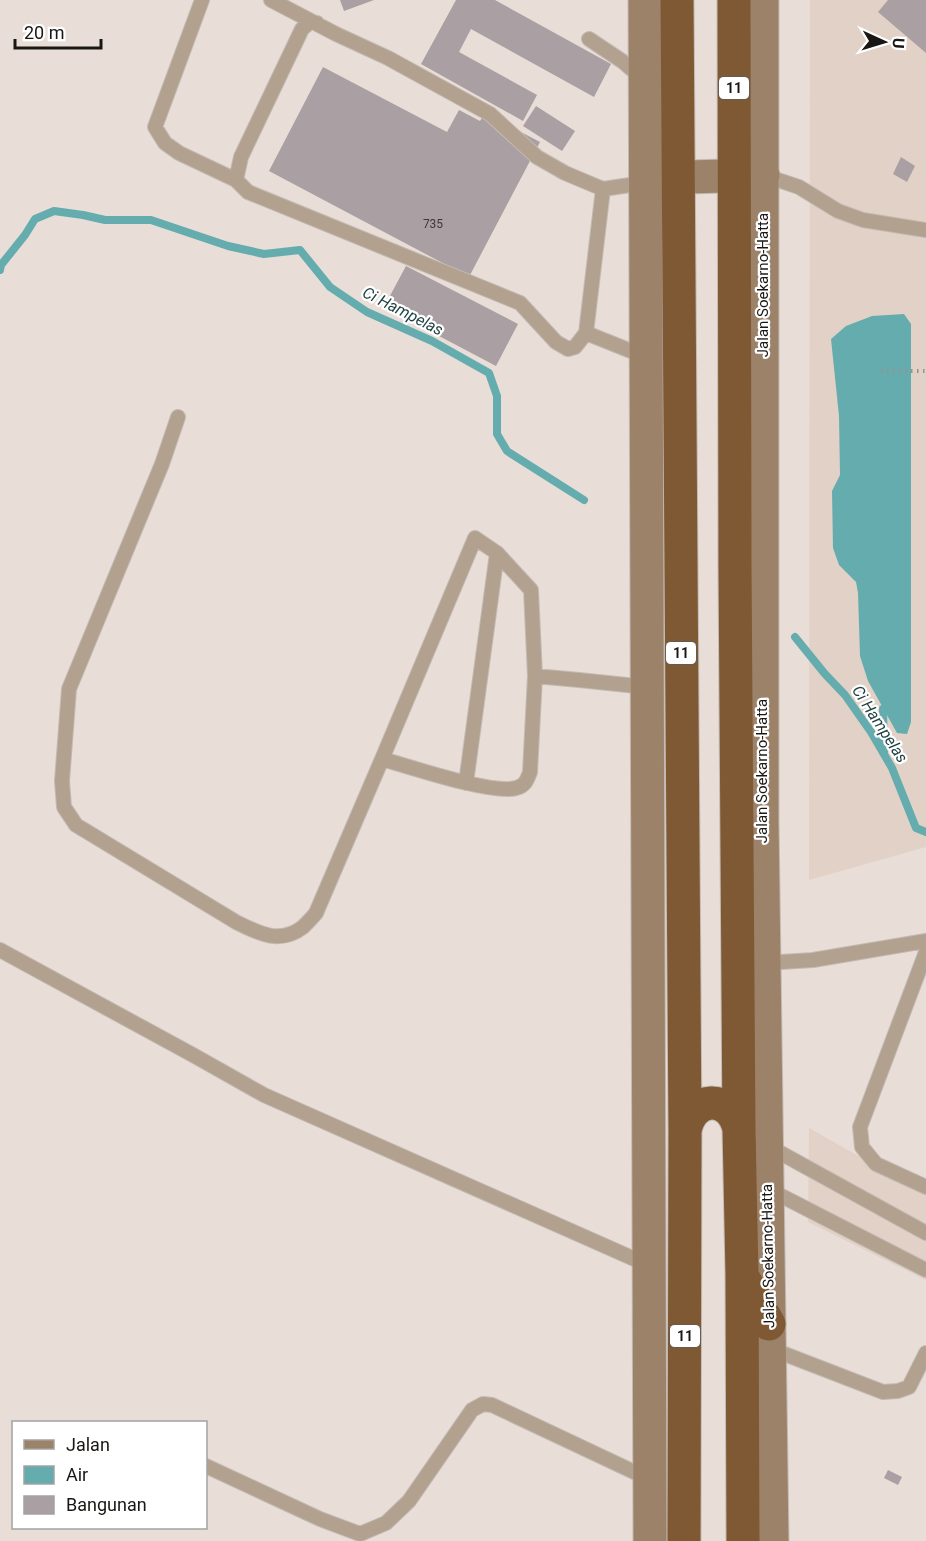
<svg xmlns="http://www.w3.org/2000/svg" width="926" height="1541" viewBox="0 0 926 1541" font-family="Roboto,sans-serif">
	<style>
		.built { fill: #e2d1c6 }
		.water { fill: #65acae }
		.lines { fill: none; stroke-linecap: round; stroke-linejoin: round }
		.stream { stroke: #65acae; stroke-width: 8 }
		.building { fill: #aa9fa2 }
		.lane-casing { stroke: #c3bab4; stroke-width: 16 }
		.secondary-casing { stroke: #c3bab4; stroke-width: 35 }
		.highway-casing { stroke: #c3bab4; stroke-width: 35 }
		.path { stroke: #9a928d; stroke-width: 4; stroke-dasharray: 1.5 4.5; stroke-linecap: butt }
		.lane { stroke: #b3a190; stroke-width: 14 }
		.secondary { stroke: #9d826a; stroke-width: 33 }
		.highway { stroke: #7e5934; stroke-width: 33 }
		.labels { text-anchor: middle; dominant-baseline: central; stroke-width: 4.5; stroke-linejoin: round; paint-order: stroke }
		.number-label { font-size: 12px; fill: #3d3837 }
		.shield { fill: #fff; stroke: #5e5c5a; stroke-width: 1.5 }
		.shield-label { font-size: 14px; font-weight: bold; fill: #191613 }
		.street-label { font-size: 15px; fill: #191613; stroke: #fff }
		.water-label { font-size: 16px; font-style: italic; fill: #1c3f40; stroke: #fff }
	</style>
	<rect width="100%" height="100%" fill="#e8ded7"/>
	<!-- built -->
	<path class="built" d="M810,0H926V847L809,880Z
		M809,1128L926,1194V1280L808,1222Z"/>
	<!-- water -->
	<path class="water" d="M904,314L911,324V722L907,734L897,733L868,681L860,656L858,593L856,582L839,565L833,548L832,491L840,475L839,416L831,339L846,326L872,316Z"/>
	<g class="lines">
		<!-- stream -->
		<path class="stream" d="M0,270L1,265L25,235L35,219L54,211L83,215L105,220H151L228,246L264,254L300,250L330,287L367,312L432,341L489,373L497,396V434L507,451L584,500
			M795,637L825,674L845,695L871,732L892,768L916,828L926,832
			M883,709L884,753"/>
	</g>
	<!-- building -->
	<path class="building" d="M340,0H374L344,11Z
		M456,0H495L611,64L594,97L471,29L459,52L537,95L523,121L421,64Z
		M888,0H926V53L878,12Z
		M323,67L447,132L459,110L480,121L485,113L540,142L469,277L269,171Z
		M536,106L575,131L562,151L523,126Z
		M901,157L915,166L907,182L893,174Z
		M406,266L518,324L496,366L384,307Z
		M888,1470L902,1477L898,1485L884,1478Z"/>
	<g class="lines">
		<defs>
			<path id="lane" d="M202,0L155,127L165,143L179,153L236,180
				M271,0L336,34L388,58L490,114L537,157L565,173L603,189L630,185L644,178
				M317,23L310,22L302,29L241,157L236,180L248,192L520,303L556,342L568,349L575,347L586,333L603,189
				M589,39L622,61L643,79
				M763,175L799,187L838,211L863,220L926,230
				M586,333L646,357
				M178,417L162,464L69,689L62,781L64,807L76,825L236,922C258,933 280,945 303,927C307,923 312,918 316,913L382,759
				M475,538L497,553L531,590L535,676L530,772C527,780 525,786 516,788C493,795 408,766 382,759Z
				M535,676L579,680L646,687
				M466,783L497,553
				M0,950L193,1055L264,1095L648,1265
				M926,952L860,1127L862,1147L876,1164L926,1187
				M765,963L813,960L926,941
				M768,1146L926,1233
				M768,1189L926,1270
				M769,1348L883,1392L898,1391L909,1387L926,1353
				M206,1466L320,1519L360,1534L386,1523L409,1501L472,1410L483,1404L492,1405L649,1479"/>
			<path id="secondary" d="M645,0L650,1541
				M762,0V821L772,1541
				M650,178L763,175"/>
			<path id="highway" d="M677,0L685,1131L684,1541
				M734,0L735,566L739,1129L742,1274L743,1541
				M685,1131C691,1095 731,1093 739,1129
				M744,1279L769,1324"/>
		</defs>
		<!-- lane casing -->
		<use href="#lane" class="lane-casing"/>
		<!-- secondary casing -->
		<use href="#secondary" class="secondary-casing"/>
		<!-- highway casing -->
		<use href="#highway" class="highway-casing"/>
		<!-- path -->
		<path class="path" d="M881,371H926"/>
		<!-- lane -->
		<use href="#lane" class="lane"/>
		<!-- secondary -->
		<use href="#secondary" class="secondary"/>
		<!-- highway -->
		<use href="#highway" class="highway"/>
	</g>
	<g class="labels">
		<!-- number labels -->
		<g class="number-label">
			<text x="433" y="224">735</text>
		</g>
		<!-- shield labels -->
		<g class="shield">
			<rect x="719" y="77" width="30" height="22" rx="4.5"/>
			<rect x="666" y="642" width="30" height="22" rx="4.5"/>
			<rect x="670" y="1325" width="30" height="22" rx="4.5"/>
		</g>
		<g class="shield-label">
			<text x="734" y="88">11</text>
			<text x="681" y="653">11</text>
			<text x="685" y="1336">11</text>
		</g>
		<!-- street labels -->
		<g class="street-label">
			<text transform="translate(763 285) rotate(-90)">Jalan Soekarno-Hatta</text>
			<text transform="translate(762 771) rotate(-90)">Jalan Soekarno-Hatta</text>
			<text transform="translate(768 1256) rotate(-91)">Jalan Soekarno-Hatta</text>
		</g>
		<!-- water labels -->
		<g class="water-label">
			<text transform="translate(403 311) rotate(27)">Ci Hampelas</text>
			<text transform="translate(880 724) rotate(57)">Ci Hampelas</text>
		</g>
	</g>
	<!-- legend -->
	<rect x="12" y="1421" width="195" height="108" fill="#ffffff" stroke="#a3a2a1" stroke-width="1.5"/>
	<rect x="24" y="1440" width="30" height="9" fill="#9d826a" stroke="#a3a2a1" stroke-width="1.5"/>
	<text x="66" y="1451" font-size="18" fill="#191613">Jalan</text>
	<rect x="24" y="1466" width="30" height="18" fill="#65acae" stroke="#a3a2a1" stroke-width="1.5"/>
	<text x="66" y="1481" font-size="18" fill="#191613">Air</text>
	<rect x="24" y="1496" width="30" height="18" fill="#aa9fa2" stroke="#a3a2a1" stroke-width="1.5"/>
	<text x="66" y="1511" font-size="18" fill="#191613">Bangunan</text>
	<!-- north arrow -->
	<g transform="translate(884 42) rotate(94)" stroke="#ffffff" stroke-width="4.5" paint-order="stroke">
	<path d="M0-4.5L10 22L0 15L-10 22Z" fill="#191613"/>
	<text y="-9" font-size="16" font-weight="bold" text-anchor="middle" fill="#191613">U</text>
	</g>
	<!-- scale -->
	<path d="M15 39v9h86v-9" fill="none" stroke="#191613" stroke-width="3"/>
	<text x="24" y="39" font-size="18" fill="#191613" stroke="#ffffff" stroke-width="4.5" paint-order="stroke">20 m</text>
</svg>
